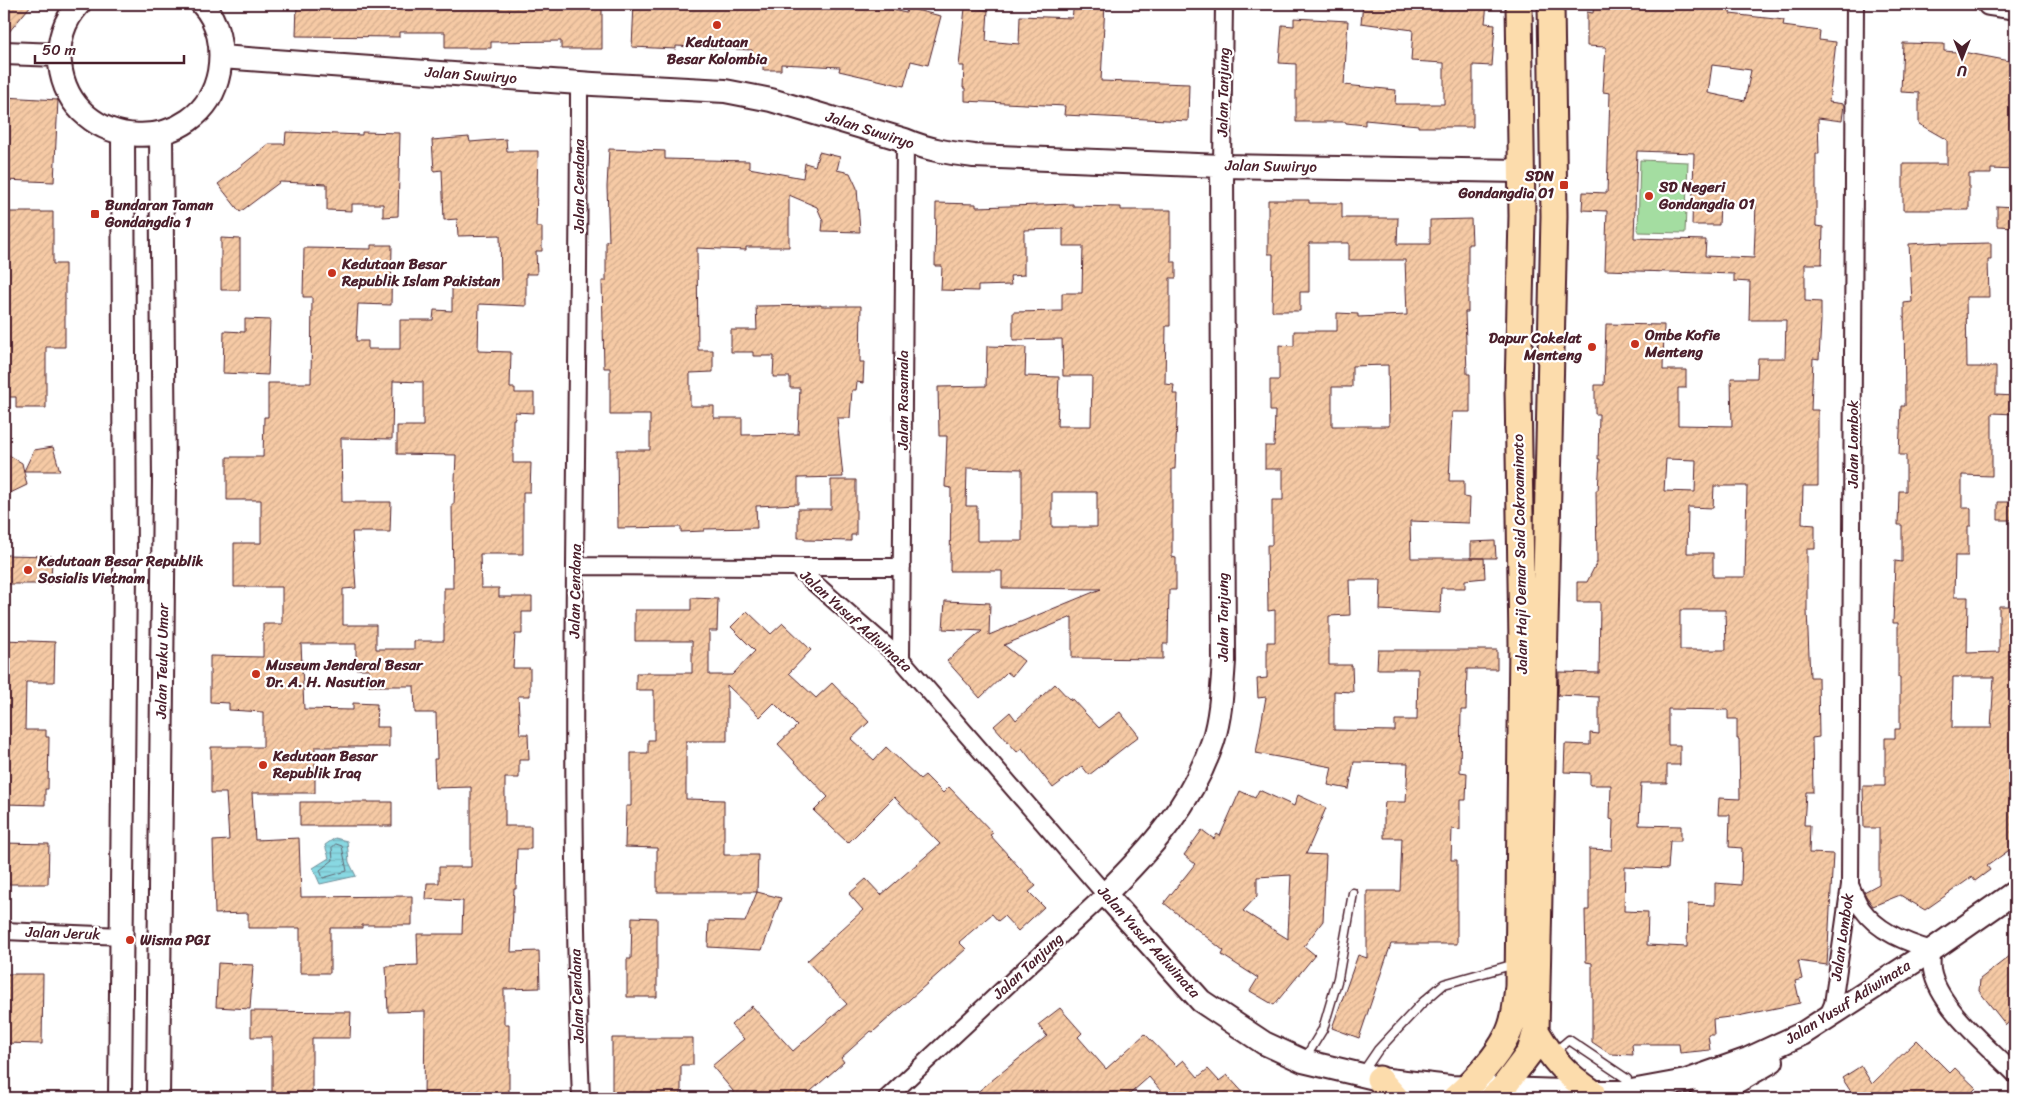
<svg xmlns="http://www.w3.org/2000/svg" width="2019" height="1102" viewBox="0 0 2019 1102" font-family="Sriracha,sans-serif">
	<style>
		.pitch { fill: #a4dda1; stroke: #777e66 }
		.water { fill: url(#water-rules); stroke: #6f8e99 }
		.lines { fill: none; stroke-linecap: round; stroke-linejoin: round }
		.shore { stroke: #636974; stroke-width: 1 }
		.building { fill: url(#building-hatch); stroke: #4a1f2b; fill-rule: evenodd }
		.lane-casing { stroke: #4a1f2b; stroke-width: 11 }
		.street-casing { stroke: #4a1f2b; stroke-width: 20 }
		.secondary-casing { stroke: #4a1f2b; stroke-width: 26 }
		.primary-casing { stroke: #4a1f2b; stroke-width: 29 }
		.lane { stroke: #fff; stroke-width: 8 }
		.street { stroke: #fff; stroke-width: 16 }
		.secondary { stroke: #fff; stroke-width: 22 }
		.primary { stroke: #fcdcac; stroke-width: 25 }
		.poi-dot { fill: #c8321e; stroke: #fff; stroke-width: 2 }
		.labels { text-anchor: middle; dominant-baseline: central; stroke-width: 4.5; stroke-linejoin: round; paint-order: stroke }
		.poi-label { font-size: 15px; font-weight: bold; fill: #4a1f2b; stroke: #fff; text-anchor: start }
		.street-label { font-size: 15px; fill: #4a1f2b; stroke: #fff }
	</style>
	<defs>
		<pattern id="water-rules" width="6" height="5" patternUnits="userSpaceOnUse" patternTransform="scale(1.25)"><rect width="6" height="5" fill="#88d8e2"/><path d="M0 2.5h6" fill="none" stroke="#77b9c2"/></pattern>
		<pattern id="building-hatch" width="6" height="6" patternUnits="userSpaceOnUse" patternTransform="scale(1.25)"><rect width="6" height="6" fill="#f6caa5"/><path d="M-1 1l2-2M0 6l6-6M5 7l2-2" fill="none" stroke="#d4ad8e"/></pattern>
	</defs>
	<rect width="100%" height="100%" fill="#fff"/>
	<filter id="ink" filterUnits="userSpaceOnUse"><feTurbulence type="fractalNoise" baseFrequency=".02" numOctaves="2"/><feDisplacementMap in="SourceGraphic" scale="10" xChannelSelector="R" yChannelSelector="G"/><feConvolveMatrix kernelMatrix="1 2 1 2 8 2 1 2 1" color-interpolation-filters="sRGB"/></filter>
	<g filter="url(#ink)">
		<!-- pitch -->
		<path class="pitch" d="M1640,160L1688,162L1685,233L1638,232Z"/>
		<!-- water -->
		<path class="water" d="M335,838L347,841L349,862L356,876L320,884L313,868L329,858L325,845Z"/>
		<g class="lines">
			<!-- shore -->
			<path class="shore" d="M336,844L342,846L347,871L323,878L320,870L333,860L332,848Z"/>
		</g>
		<!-- building -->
		<path class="building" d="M4,4H32L4,38Z
			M297,4H602V49H561V41L491,42V48H445V32H399V37L296,36Z
			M634,4H867L906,13L907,8L941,16L928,65L911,61L904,86L839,71L840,67L781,64V70H763V56H752V50L676,46V49L632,47Z
			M1074,4H1105L1101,81L1189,84L1188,121L1064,115L1065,106L965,101V88H963L964,66H959L965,8L988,10L986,41L1019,44L1020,16L1072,18Z
			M1363,4H1487L1485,23L1495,24L1492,66L1473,65V127H1418V125L1365,120V125L1346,123V122H1296V64L1279,63L1282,25L1294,26V18L1348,21L1344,85L1396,90L1395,104H1444V63L1411,61L1413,30L1361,23Z
			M1594,4H1715L1731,6L1730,14L1784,20L1783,26L1820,31L1819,40L1836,42L1829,102L1844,104L1842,121L1818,118L1819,154H1816V226L1823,227L1822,264H1805V301L1821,302V321L1819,359L1813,358L1811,410H1818V486H1803L1802,524L1815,525V549H1807V611L1810,677H1818L1819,737L1812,738L1813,792H1806L1804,825H1810L1809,853L1833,854L1827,965L1798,961L1802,979L1795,981L1800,1003L1738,1016L1713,1019L1714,1035H1708L1710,1050L1680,1053L1679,1044H1632L1633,1055L1610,1054L1592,1042V963L1586,962L1585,910H1589V849L1612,850L1613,820L1610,819L1611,785H1590V773L1564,772L1565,744L1590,745V733L1599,734V697L1558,695L1559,672L1599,673L1600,602H1577V582H1587L1597,562L1596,490H1598L1600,459H1598L1599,414H1595V385H1604L1606,324L1664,325L1663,370H1686V388H1678V425L1732,426L1731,378H1757L1758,358H1785L1786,320H1749L1750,282L1734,281V274L1605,270L1607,211L1582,210L1583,192L1607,193L1610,93L1603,92L1606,47L1587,46V12L1593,13ZM1712,65L1751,70L1745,101L1708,93ZM1637,151L1694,153L1692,225H1719L1720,204H1756L1754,258L1705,256L1706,240L1634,238ZM1666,459L1696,460L1695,492L1664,491ZM1714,486H1747L1745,577H1713V553H1687L1688,507L1713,508ZM1680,610H1725L1726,650H1680ZM1668,709L1728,710V719H1737V739H1739L1740,799L1719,798L1718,815H1730L1729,847L1742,848L1741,885L1715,883V905L1688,904L1687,947L1647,945L1648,912L1624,911L1625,867L1668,869L1670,841H1681V826L1639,825L1641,783H1667V765H1680V745H1668Z
			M1903,43L1944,44V51L1968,53L2015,62V170L1991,169V174H1969V210H1903V164H1947V140L1919,124V93L1901,92Z
			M4,97L58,100L54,182L4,180Z
			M286,132L362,135V132L400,133L398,216L383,217V204H352V211L327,210V184L280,182L240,212L218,184L269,144H285Z
			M469,137L470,142L506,139L507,151H538L536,227H542V251H536L537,274H526V306L479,304L478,351L511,352L510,388H515V393H534V413L515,412V419H513V463H531L530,492H523V554H480L481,588H499V597H532V612H522V634H515L513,668H530V696H518L520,734H528L529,760H519V778H505V826H531V849H517L516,889H514L511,952L539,951L540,988L504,989V1024H509V1098H424L425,1011L388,1012L386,966L418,965L417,934H462L463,901L426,899L427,883H439V867H471V787L435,788L434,759H437L436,713H415L414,686H369V669H356V644H301L304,709L353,710V703L377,704L376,727H389V747H315V793H252L255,840L299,838L301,897L412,896V925H362V928H330V973H300V928H248V913L215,914L213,841L229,840L226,793H211V747H263V712L229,710V703L210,702V656L263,657V624H282V587H234V543H261V500H227V457H263L264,417H268V383H311L312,297H303L304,248L371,249V245H392L391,305L358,304L356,341H368V349H400V320H433L434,310L452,311V279L501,280L500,235L458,236L457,219L444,220L442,170L434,171L432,140ZM393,381L423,382V426H397V454L456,455L454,504H452L453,588H444V641H414V649H376V625H343V589L356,588L352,532H390L391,502H342L341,438L392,439Z
			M609,149L665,151V159L749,161V168L803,178L805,163L815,166L819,152L840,157L837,170L850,173L857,188L860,232L822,231L823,221L817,207L789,195V247H746V250L697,248L698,350H713V372L690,373V406H714V418H742V435L798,434L800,388H790V377H773L774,356H753V352H731V330H757L756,306L821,305V306H861L860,362H864L863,383L857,382L856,390H852L850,418H837L843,477L798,478V504L756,506L757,528L704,529V531L681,532V527L618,528L617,450H650V415H610V368H604L602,281H606V241H609L607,187Z
			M1268,200H1309V203H1342V218H1398L1397,244H1430V220L1471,219L1472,244H1468V312H1465L1467,374H1470V412H1452L1449,481H1464V497L1470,498L1469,523L1410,521L1411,558H1484L1485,578L1465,580V588H1441L1440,613L1380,610L1381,580H1349L1350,615L1329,616V665H1352L1353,692L1334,691V730L1395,731V720H1417L1418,669H1377L1378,650H1497V669H1467L1466,710H1461L1460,772L1467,773L1466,800H1460V830L1452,829L1451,860H1457V944H1391L1359,1038L1332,1028L1358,955L1367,958V891H1400L1402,838H1384V812L1385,802H1406L1408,763L1354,762L1349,789L1328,785L1332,767L1256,753L1266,697L1258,698L1257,679L1267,678V642H1275V610L1268,611L1267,545H1272V500H1283V469H1265V446H1274L1275,411H1270V380H1279V345L1294,346V331H1337V313L1358,314V317L1407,315L1405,260H1349V243H1309V292H1300V311H1272L1273,254H1268ZM1388,365L1389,426H1332V387H1352V366Z
			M936,203L976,204V207L1073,204V206L1121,207V210H1171V262H1176V278H1170V326H1166L1165,384L1174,385L1173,394H1178L1175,469H1172V557L1176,558V590H1169L1168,644H1163V659L1072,658V617L1004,645L1024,661L1012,676L1007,672L980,698L947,661L982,631L943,629L945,601L990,603L989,635L1101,589L1002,588V571H950L951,488L945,487L947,436H939L938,387L986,386L987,346L1026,347L1025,376L1059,377L1057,426H1091L1092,376H1063L1062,339L1013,340V312L1062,311V293H1082L1083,246H1063V229L1024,230V275L1010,276L1011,285L978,286V291L941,290L942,266H935ZM967,468L1022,469V541H977V506H966ZM1052,492H1097V527H1052Z
			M1997,206L2015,207V227L1997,226Z
			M4,212H53V264H65V347H46V408H16V397H4Z
			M221,238L240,239V290H221Z
			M1942,242V244L1991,243V260H1988L1989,297H1966L1967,367H1996V395L2015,396V414L1992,413V476L1962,475V508H1971V526H1968V556H1955L1954,597H1968L1967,653L1999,652V606H2015V846L1987,866L1990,870L1975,881L1972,877L1925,910L1900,895L1873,906L1866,896L1864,892L1879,884V828H1864L1863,786H1885V738H1895V729H1900V677H1898V623H1893L1895,561L1902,562V525H1898L1899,491H1906V455H1899L1901,406H1905L1904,303L1912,302L1909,244ZM1953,677H1994L1991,728H1952Z
			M245,319L270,320L268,375L223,373L224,331L245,332Z
			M53,447L60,471H24L34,450Z
			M4,452L22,463L27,485L4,496Z
			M831,480H856V535H851V541L805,540V538H798V509H831Z
			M1998,502H2015V520H1998Z
			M1495,541L1496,558H1471V542Z
			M4,555L52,556L51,584H4Z
			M691,598L718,599L717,631H709V675H732L755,651L731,627L747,611L771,634L783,623L811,650L789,673L816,698L832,683L869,722L851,739L874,760L886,747L920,779L925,775L943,793L949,787L993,833L990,835L1036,886L1029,892L1044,907L1018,931L1004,916L998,921L992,914L959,942L966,949L873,1032L871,1031L841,1058L844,1062L803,1098H733V1091L712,1066L744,1039L731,1025L752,1006L793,1051L847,1004L807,961L863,910L849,894L866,879L881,895L940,844L894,797L848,843L814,811L828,797L778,744L797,726L774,703L760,717L727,685V741H686V799L724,800V855H758L757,892H657V848L625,847L626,806H631V753H648V740H654V690H636V673H692V641H635V610H691Z
			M4,640L55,642L54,682H26L25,730H46V737H49L48,789H45V805L4,804Z
			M1055,684L1071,701V698L1099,728L1120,712L1139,736L1089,775L1082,766L1053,788L1022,748L1017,752L994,726L1010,712L1016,720Z
			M1259,790L1294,806L1298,795L1326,808L1306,854L1326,855L1323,921L1304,946L1315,955L1274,1005L1250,991L1258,978L1222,955L1224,951L1164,903L1195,864L1184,855L1202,830L1214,839L1217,834L1220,836L1240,791L1255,798ZM1291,875L1288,934V939L1243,911L1257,896V877Z
			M300,802H392V826H300Z
			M4,843L49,844L48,884H4Z
			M757,892L781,898L762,950L708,947L709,921L745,922Z
			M632,917L657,918V997H627V959H631Z
			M2015,952V1017L2006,1025L1979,991L1980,979Z
			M218,963L253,965L250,1009L216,1007Z
			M4,974H43L42,1044L4,1043Z
			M1060,1008L1082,1033L1078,1037L1106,1069L1145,1034L1176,1066L1183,1060L1198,1077L1208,1069L1219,1081L1227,1075L1248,1098H1167L1149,1077L1125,1098H970L1047,1036L1038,1025Z
			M251,1011L351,1012L350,1038H312V1098H272V1037H251Z
			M612,1038H693V1065H681V1098H612Z
			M1917,1040L1950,1073L1955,1068L1976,1088L1966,1098H1855L1842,1078L1861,1066L1872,1084Z"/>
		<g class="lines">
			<defs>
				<path id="lane" d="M1555,1052L1569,1040L1627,1079L1626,1090
					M1304,1060L1323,1029L1338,978L1353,893
					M1363,1072L1378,1050L1422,1003L1444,984L1515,964"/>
				<path id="street" d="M579,83C579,422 567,760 581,1098
					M1222,166L1224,4
					M576,566L796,567L901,659L1105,894L887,1098
					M796,567H902
					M901,659L905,140
					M1850,885C1854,893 1857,902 1862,909C1878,932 1907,943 1932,950C1932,956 1931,963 1932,970C1938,1007 1989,1047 2015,1074
					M4,931L122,936
					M1827,1018L1833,1004L1850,885L1855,4"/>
				<path id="secondary" d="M79,4C64,20 57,42 60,64C70,155 203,159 219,72C223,48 219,22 202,4
					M1989,4L2015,8
					M4,53L59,55
					M221,57L593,84L725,91L771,100L905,140C928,150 950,153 974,156L1222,166L1522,171
					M1222,166L1224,661C1222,688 1221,715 1213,741C1193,802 1150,850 1105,894L1201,1001L1264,1043L1303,1061L1379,1079L1450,1087L1592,1092H1626L1686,1081L1748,1059L1802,1034L1932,950L2015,892
					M120,1098L125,570L123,135
					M158,1098L164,479L161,134
					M1702,1098L1729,1086L1772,1061"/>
				<path id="primary" d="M1536,1031C1554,1061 1564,1073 1592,1092
					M1379,1079L1396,1098
					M1455,1098C1475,1080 1495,1060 1507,1036C1515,1021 1516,1003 1518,986L1522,643L1518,390L1522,216L1519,4
					M1492,1098L1502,1089L1530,1052L1536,1031L1554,216L1551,4"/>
			</defs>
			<!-- lane casing -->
			<use href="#lane" class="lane-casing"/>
			<!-- street casing -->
			<use href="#street" class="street-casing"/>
			<!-- secondary casing -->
			<use href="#secondary" class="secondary-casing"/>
			<!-- primary casing -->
			<use href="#primary" class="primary-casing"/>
			<!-- lane -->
			<use href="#lane" class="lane"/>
			<!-- street -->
			<use href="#street" class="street"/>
			<!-- secondary -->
			<use href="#secondary" class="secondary"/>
			<!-- primary -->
			<use href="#primary" class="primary"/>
		</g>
	</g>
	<!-- markers -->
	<g class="poi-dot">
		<circle cx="717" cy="25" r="5"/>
		<rect x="1559" y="180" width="10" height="10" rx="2.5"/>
		<circle cx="1649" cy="196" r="5"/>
		<rect x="90" y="209" width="10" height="10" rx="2.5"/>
		<circle cx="332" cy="273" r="5"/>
		<circle cx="1635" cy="344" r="5"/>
		<circle cx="1592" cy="347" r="5"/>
		<circle cx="28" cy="570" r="5"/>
		<circle cx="256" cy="674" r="5"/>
		<circle cx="263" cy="765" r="5"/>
		<circle cx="130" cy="940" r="5"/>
	</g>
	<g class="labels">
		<!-- poi labels -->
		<g class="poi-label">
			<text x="717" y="42" text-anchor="middle">Kedutaan<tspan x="717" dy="17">Besar Kolombia</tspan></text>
			<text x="1554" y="176" text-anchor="end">SDN<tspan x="1554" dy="17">Gondangdia 01</tspan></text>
			<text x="1659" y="187">SD Negeri<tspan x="1659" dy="17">Gondangdia 01</tspan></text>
			<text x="105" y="205">Bundaran Taman<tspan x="105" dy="17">Gondangdia 1</tspan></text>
			<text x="342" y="264">Kedutaan Besar<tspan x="342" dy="17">Republik Islam Pakistan</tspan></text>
			<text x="1645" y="335">Ombe Kofie<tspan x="1645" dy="17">Menteng</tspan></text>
			<text x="1582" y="338" text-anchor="end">Dapur Cokelat<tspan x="1582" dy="17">Menteng</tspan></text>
			<text x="38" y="561">Kedutaan Besar Republik<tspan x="38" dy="17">Sosialis Vietnam</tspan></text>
			<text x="266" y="665">Museum Jenderal Besar<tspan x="266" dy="17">Dr. A. H. Nasution</tspan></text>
			<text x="273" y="756">Kedutaan Besar<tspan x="273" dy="17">Republik Iraq</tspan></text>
			<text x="140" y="940">Wisma PGI</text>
		</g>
		<!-- street labels -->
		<g class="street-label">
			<text transform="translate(471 75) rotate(4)">Jalan Suwiryo</text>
			<text transform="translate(1223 92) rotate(-89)">Jalan Tanjung</text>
			<text transform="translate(870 130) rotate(18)">Jalan Suwiryo</text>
			<text transform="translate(1271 166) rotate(1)">Jalan Suwiryo</text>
			<text transform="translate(579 186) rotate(-90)">Jalan Cendana</text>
			<text transform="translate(903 400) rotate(-90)">Jalan Rasamala</text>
			<text transform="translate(1853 444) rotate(-90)">Jalan Lombok</text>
			<text transform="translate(1520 554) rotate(-91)">Jalan Haji Oemar Said Cokroaminoto</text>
			<text transform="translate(575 591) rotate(-89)">Jalan Cendana</text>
			<text transform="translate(1223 617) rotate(-90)">Jalan Tanjung</text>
			<text transform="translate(856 621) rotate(42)">Jalan Yusuf Adiwinata</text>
			<text transform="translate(162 661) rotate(-89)">Jalan Teuku Umar</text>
			<text transform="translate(63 933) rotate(2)">Jalan Jeruk</text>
			<text transform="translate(1842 937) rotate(-82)">Jalan Lombok</text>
			<text transform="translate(1149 942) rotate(48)">Jalan Yusuf Adiwinata</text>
			<text transform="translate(1028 966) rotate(-43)">Jalan Tanjung</text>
			<text transform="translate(577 996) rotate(-92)">Jalan Cendana</text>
			<text transform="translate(1848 1002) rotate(-32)">Jalan Yusuf Adiwinata</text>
		</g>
	</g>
	<!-- margin -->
	<rect width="2019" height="1102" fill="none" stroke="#fff" stroke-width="20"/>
	<rect x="10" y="10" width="1999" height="1082" fill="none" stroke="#4a1f2b" stroke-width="2" filter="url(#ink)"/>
	<!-- north arrow -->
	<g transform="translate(1962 58) rotate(180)" stroke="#ffffff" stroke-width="4" paint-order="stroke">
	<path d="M0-4L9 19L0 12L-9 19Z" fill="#4a1f2b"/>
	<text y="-8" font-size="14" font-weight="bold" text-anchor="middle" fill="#4a1f2b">U</text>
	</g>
	<!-- scale -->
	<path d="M35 55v8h149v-8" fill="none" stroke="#4a1f2b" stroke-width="2.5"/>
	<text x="42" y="55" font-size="15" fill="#4a1f2b" stroke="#ffffff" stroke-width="4" paint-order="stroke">50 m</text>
</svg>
